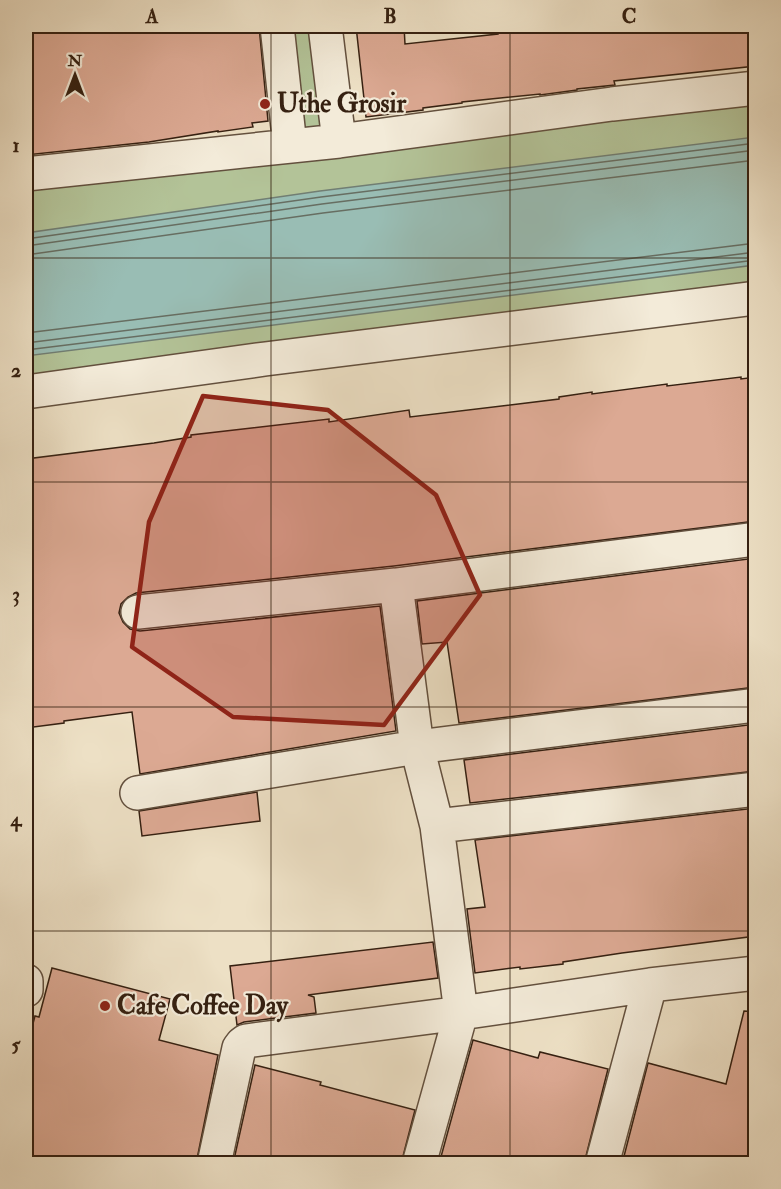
<svg xmlns="http://www.w3.org/2000/svg" width="781" height="1189" viewBox="0 0 781 1189" font-family="'IM FELL Double Pica',serif">
	<style>
		.green { fill: #b3c398; stroke: #747254; stroke-width: 1.5 }
		.water { fill: #99bdb4; stroke: #717e73; stroke-width: 1.5 }
		.lines { fill: none; stroke-linecap: round; stroke-linejoin: round }
		.shore { stroke: #676e62; stroke-width: 1.5 }
		.building { fill: #dca993; stroke: #352011; stroke-width: 1.5 }
		.street-casing { stroke: #63503e; stroke-width: 36 }
		.street { stroke: #f3ebd9; stroke-width: 33 }
		.marked { fill: #8f2418; fill-opacity: 0.2; stroke: #8f2418; stroke-width: 4.5; stroke-linejoin: round }
		.grid { fill: none; stroke: #352011; stroke-width: 1.5; stroke-opacity: 0.55 }
		.poi-dot { fill: #8f2418; stroke: #f3ebd9; stroke-width: 2 }
		.labels { text-anchor: middle; dominant-baseline: central; stroke-width: 4.5; stroke-linejoin: round; paint-order: stroke }
		.poi-label { font-size: 26px; font-weight: bold; fill: #352011; stroke: #f3ebd9; text-anchor: start }
		.neatline { fill: none; stroke: #352011; stroke-width: 2 }
		.grid-label { font-size: 20px; text-anchor: middle; font-weight: bold; fill: #352011 }
	</style>
	<rect width="100%" height="100%" fill="#ede0c5"/>
	<filter id="stains"><feTurbulence type="fractalNoise" baseFrequency=".00333" numOctaves="4"/><feColorMatrix values="0 0 0 0 .2 0 0 0 0 .09 0 0 0 0 .02 0 0 0 .5 -.17"/></filter>
	<radialGradient id="worn" r=".72"><stop offset=".6" stop-color="#630" stop-opacity="0"/><stop offset="1" stop-color="#630" stop-opacity=".3"/></radialGradient>
	<!-- green -->
	<path class="green" d="M277,26H325L339,140L755,88V298L26,392V174L290,146Z"/>
	<!-- water -->
	<path class="water" d="M755,137V265L26,356V233L320,191Z"/>
	<g class="lines">
		<!-- shore -->
		<path class="shore" d="M26,239L321,197L756,143
			M26,246L322,204L756,150
			M26,255L323,213L756,160
			M26,333L756,243
			M26,343L756,252
			M26,350L756,260"/>
	</g>
	<!-- building -->
	<path class="building" d="M26,26H259L268,121L252,123L253,127L218,132V131L149,142L26,155Z
		M356,26H404L405,44L498,34V33L563,26H756V66L614,81L615,85L577,89V90L540,95V94L462,102V103L423,108V110L366,117Z
		M741,377V379L756,377V521L394,566L136,593L128,597L121,604L119,613L123,622L130,629L140,631L380,606L396,731L140,774L132,712L64,721V723L26,728V459L154,443L191,437V435L329,419V422L409,410L410,417L559,399V397L592,392V394L667,384V386Z
		M756,558V687L459,723L447,642L422,644L417,601Z
		M756,724V771L470,803L464,760Z
		M257,792L260,821L142,836L139,811Z
		M756,808V936L622,953L563,962V964L520,969V967L475,973L467,909L485,907L475,840Z
		M433,942L438,978L308,995L314,997L316,1013L244,1022L237,1025L230,966Z
		M52,968L170,999L159,1040L218,1055L196,1164H26V1050L35,1016L39,1017Z
		M744,1011L756,1012V1164H622L648,1063L726,1084Z
		M473,1040L538,1058L540,1052L608,1069L584,1164H439Z
		M255,1065L321,1082L320,1085L415,1110L401,1164H233Z"/>
	<g class="lines">
		<defs>
			<path id="street" d="M277,26L290,146
				M325,26L339,141
				M26,174L339,141L612,104L756,88
				M26,392L265,359L756,298
				M396,585L417,747L437,826L461,1013L419,1164
				M138,612L396,585L756,539
				M137,793L417,747L756,705
				M437,826L756,789
				M26,981V990
				M214,1164L239,1048L242,1044L246,1041L461,1013L650,985L756,973
				M602,1164L650,985"/>
		</defs>
		<!-- street casing -->
		<use href="#street" class="street-casing"/>
		<!-- street -->
		<use href="#street" class="street"/>
	</g>
	<!-- marked area -->
	<path class="marked" d="M203,396L328,410L436,495L480,595L384,725L233,717L132,647L149,522Z"/>
	<!-- grid -->
	<path class="grid" d="M271,26V1164M510,26V1164M26,258H756M26,482H756M26,707H756M26,931H756"/>
	<!-- markers -->
	<g class="poi-dot">
		<circle cx="265" cy="104" r="6"/>
		<circle cx="105" cy="1006" r="6"/>
	</g>
	<g class="labels">
		<!-- poi labels -->
		<g class="poi-label">
			<text x="277" y="104">Uthe Grosir</text>
			<text x="117" y="1006">Cafe Coffee Day</text>
		</g>
	</g>
	<!-- margin -->
	<rect width="781" height="1189" fill="none" stroke="#ede0c5" stroke-width="66"/>
	<!-- north arrow -->
	<g transform="translate(75 75)" stroke="#f3ebd9" stroke-width="4.5" paint-order="stroke">
	<path d="M0-4.5L10 22L0 15L-10 22Z" fill="#352011"/>
	<text y="-9" font-size="16" font-weight="bold" text-anchor="middle" fill="#352011">N</text>
	</g>
	<rect x="33" y="33" width="715" height="1123" class="neatline"/>
	<g class="grid-label">
		<text x="152" y="23">A</text>
		<text x="390" y="23">B</text>
		<text x="629" y="23">C</text>
		<text x="16" y="152">1</text>
		<text x="16" y="377">2</text>
		<text x="16" y="601">3</text>
		<text x="16" y="826">4</text>
		<text x="16" y="1051">5</text>
	</g>
	<rect width="100%" height="100%" filter="url(#stains)"/>
	<rect width="100%" height="100%" fill="url(#worn)"/>
</svg>
